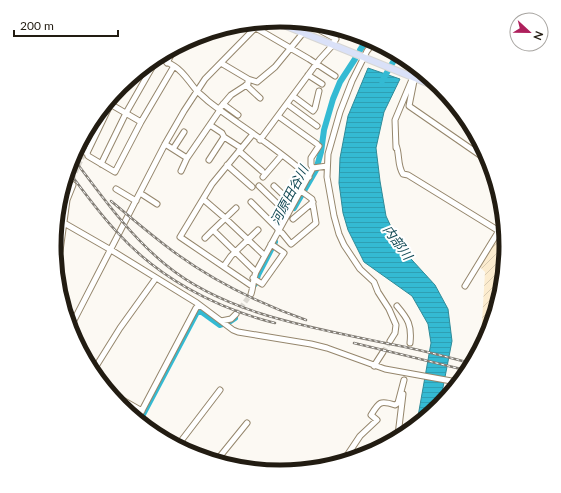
<svg xmlns="http://www.w3.org/2000/svg" width="561" height="493" viewBox="0 0 561 493" font-family="Lato,'Noto Sans JP',sans-serif">
	<style>
		.industrial { fill: url(#industrial-furrows) }
		.water { fill: url(#water-rules); stroke: #2f8b99 }
		.lines { fill: none; stroke-linecap: round; stroke-linejoin: round }
		.river { stroke: #34bad3; stroke-width: 6 }
		.minor-tunnel { stroke: #dbd8d1; stroke-width: 5; stroke-dasharray: 5 2.5; stroke-linecap: butt }
		.minor-casing { stroke: #95866c; stroke-width: 7 }
		.major-casing { stroke: #d7d6d4; stroke-width: 8 }
		.minor { stroke: #fff; stroke-width: 5 }
		.major { stroke: #dae1f8; stroke-width: 6 }
		.rail-casing { stroke: #827d75; stroke-width: 2.5 }
		.rail { stroke: #fff; stroke-width: 1; stroke-dasharray: 3; stroke-linecap: butt }
		.labels { text-anchor: middle; dominant-baseline: central; stroke-width: 4; stroke-linejoin: round; paint-order: stroke }
		.water-label { font-size: 13px; font-style: italic; fill: #134a55; stroke: #fff }
		.rim { fill: none; stroke: #221c12; stroke-width: 5 }
	</style>
	<defs>
		<pattern id="industrial-furrows" width="10" height="10" patternUnits="userSpaceOnUse"><rect width="10" height="10" fill="#fceccf"/><path d="M-1 1l2-2M0 10L10 0M9 11l2-2" fill="none" stroke="#d8cab1"/></pattern>
		<pattern id="water-rules" width="6" height="5" patternUnits="userSpaceOnUse"><rect width="6" height="5" fill="#34bad3"/><path d="M0 2.5h6" fill="none" stroke="#2e9fb4"/></pattern>
	</defs>
	<rect width="100%" height="100%" fill="#fcf9f3"/>
	<!-- industrial -->
	<path class="industrial" d="M503,229L507,247L490,333L484,342L481,338L485,272L480,267Z"/>
	<!-- water -->
	<path class="water" d="M368,68L400,79L384,112L376,148L380,181L386,216L401,248L435,285L448,309L452,341L439,408L417,422L431,343L428,324L412,296L364,262L348,230L343,213L339,183L340,158L348,116Z"/>
	<g class="lines">
		<!-- river -->
		<path class="river" d="M360,50L368,38
			M382,81L396,57
			M294,208L316,170L321,152L324,130L333,99L340,82L355,59
			M255,284L258,275L275,242
			M140,420L197,312H202L220,325L229,322L235,318"/>
		<!-- minor-tunnel -->
		<path class="minor-tunnel" d="M69,186L86,149
			M236,314L251,294
			M383,352L390,341"/>
		<defs>
			<path id="minor" d="M314,27L336,39L334,42
				M256,28L309,59L335,76
				M374,42L367,51L352,81L340,112L328,154L327,177L334,216L339,234L344,245L360,269L374,282L378,292L389,309L396,325L395,333L390,341
				M167,63L173,51
				M174,66C184,72 189,82 197,91C200,94 205,98 208,101C241,127 278,148 309,177
				M308,75L322,84
				M413,77L414,81L409,106L490,162
				M248,79L257,82L275,67L303,33
				M246,85L260,98
				M293,96L313,111L315,108L319,91
				M110,104L141,122
				M223,104L238,115
				M287,104L317,126
				M219,109L231,95L248,84V79L221,63
				M126,113L154,64
				M278,116L317,144
				M92,129L82,151L87,153L88,156L115,172L141,122L174,66L162,59
				M224,137L241,148
				M260,140L320,59L331,47
				M165,144L187,158
				M396,145C400,155 397,165 403,174L408,175L499,231
				M396,148L395,120L413,77
				M173,149L184,132
				M239,151L262,171
				M87,153L114,97
				M209,160L224,137L222,133L210,125
				M101,164L126,113
				M227,165L252,187
				M313,168L311,165V158L319,146
				M181,171L187,158L220,110
				M263,177L282,155
				M259,186L288,214
				M274,186L293,204
				M116,189L136,201
				M140,193L157,204
				M203,199L225,218L264,255
				M251,202L279,230
				M293,219L313,202
				M64,223L111,250L197,303L233,330L238,332L311,344L327,348L385,369L457,382
				M213,230L236,208
				M59,231L63,203L69,186
				M278,231L282,233L291,244L316,223L312,199L301,191
				M56,237V258
				M205,238L213,230L256,272
				M57,260L60,251L67,200L73,185L68,182L66,184
				M224,266L231,256L258,230
				M253,278L262,284L284,253L271,244
				M252,286L180,237L212,184L253,134
				M465,286L503,224
				M251,294C253,289 253,279 256,272L313,168L327,166
				M397,306C408,319 412,325 410,343
				M221,321L231,319L236,314
				M70,328L165,144L184,111L205,79L259,24
				M374,366L383,352
				M95,368L120,328L156,278
				M112,394L142,411
				M138,418L196,308L199,305
				M398,435L403,394
				M178,445L220,390
				M217,460L247,423
				M344,460L360,436L377,420L371,415C379,402 380,400 395,405L398,403L404,380"/>
			<path id="major" d="M274,21L442,89"/>
		</defs>
		<!-- minor casing -->
		<use href="#minor" class="minor-casing"/>
		<!-- major casing -->
		<use href="#major" class="major-casing"/>
		<!-- minor -->
		<use href="#minor" class="minor"/>
		<!-- major -->
		<use href="#major" class="major"/>
		<defs>
			<path id="rail" d="M73,158C101,195 129,235 166,265C227,315 315,328 390,344C417,349 444,356 470,363
				M69,172C84,192 99,213 116,231C157,277 215,308 275,323
				M111,201C130,217 150,234 170,249C211,280 258,303 306,320
				M354,343L387,351
				M383,350L465,370"/>
		</defs>
		<!-- rail casing -->
		<use href="#rail" class="rail-casing"/>
		<!-- rail -->
		<use href="#rail" class="rail"/>
	</g>
	<g class="labels">
		<!-- water labels -->
		<g class="water-label">
			<text transform="translate(289 195) rotate(-62)">河原田谷川</text>
			<text transform="translate(398 242) rotate(54)">内部川</text>
		</g>
	</g>
	<!-- crop -->
	<path d="M0 0H561V493H0ZM61 246a219 219 0 1 1 438 0a219 219 0 1 1-438 0Z" fill="#fff" fill-rule="evenodd"/>
	<path class="rim" d="M61 246a219 219 0 1 1 438 0a219 219 0 1 1-438 0Z"/>
	<!-- north arrow -->
	<g transform="translate(529 32) rotate(112)"><circle r="19" fill="#ffffff" stroke="#a7a4a0"/>
	<path d="M0-3L7 15L0 10L-7 15Z" fill="#ae205c"/>
	<text y="-6" font-size="11" font-weight="bold" text-anchor="middle" fill="#221c12">N</text>
	</g>
	<!-- scale -->
	<path d="M14 30v6h104v-6" fill="none" stroke="#221c12" stroke-width="2"/>
	<text x="20" y="30" font-size="12" fill="#221c12" stroke="#ffffff" stroke-width="3" paint-order="stroke">200 m</text>
</svg>
